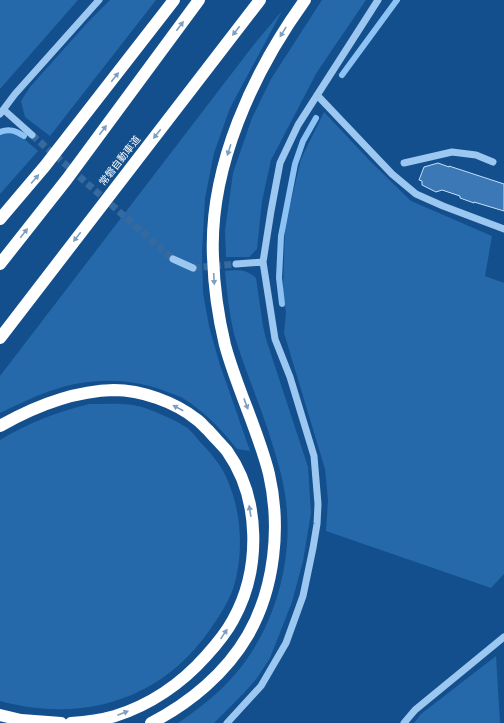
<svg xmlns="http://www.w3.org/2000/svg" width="504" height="723" viewBox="0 0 504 723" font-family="'Fira Sans Condensed','Noto Sans JP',sans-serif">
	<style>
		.green { fill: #2569ab }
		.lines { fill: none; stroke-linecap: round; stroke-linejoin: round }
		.stream { stroke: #8dc3f4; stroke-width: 6 }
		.building { fill: #3c78b5; stroke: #c2dffc }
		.minor-tunnel { stroke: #36699d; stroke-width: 7; stroke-dasharray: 7 3.5; stroke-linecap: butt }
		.minor { stroke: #9bc7f0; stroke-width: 7 }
		.highway { stroke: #fff; stroke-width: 12 }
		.oneway { fill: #7d9ec0 }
		.labels { text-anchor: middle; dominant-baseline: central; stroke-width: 3; stroke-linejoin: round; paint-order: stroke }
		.street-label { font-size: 10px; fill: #fff; stroke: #134f8c }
	</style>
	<rect width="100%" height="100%" fill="#134f8c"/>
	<!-- green -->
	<path class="green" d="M0,0H78L0,89Z
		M110,0H156L50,136L25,117L21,101L30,87L88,22Z
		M322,0H366L317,72L271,160L262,201L257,249L249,257H226L225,231L233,173L252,118L271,79Z
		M282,11L230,108L214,153L205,198L202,254L203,293L209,326L219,362L250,451L237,449C222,430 205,412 184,399C180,396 175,395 170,393C132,377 89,377 50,391C33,397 17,405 0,413V376L252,47Z
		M324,112L371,162L411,201L492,236L485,276L504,283V574L491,588L326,531L328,500L325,469L284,333L286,313L283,291L285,227L301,159Z
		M9,133L22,137L38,151L0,194V135Z
		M225,271C239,270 245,269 256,278L263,326L266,339L308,467L311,513L303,561L292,602L270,658L257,678L244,693L214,723H178C202,707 224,689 241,667C274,625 291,566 287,513C286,490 279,465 272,443C261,406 245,371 234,334C229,313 227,292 225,271Z
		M90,404C108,404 128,402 145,408C159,413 173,419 186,427C192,431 197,439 203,445C211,453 223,468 227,479C242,513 244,554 233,589C228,603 218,618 209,631C160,701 81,723 0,701V440C28,423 59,411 90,404Z
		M496,656L500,723H414L421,714Z"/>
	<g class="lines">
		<!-- stream -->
		<path class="stream" d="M342,75L397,0
			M0,132C9,128 16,131 24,136
			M282,304L279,278L281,236L295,164L303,141L316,118"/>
	</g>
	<!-- building -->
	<path class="building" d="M438,163L449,167V166L504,184V211L474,202V203L460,198V196L442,190L436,192L422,185V181L419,180L424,167Z"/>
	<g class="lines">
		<!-- minor-tunnel -->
		<path class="minor-tunnel" d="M32,135L173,259
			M193,268L236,264"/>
		<!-- minor -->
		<path class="minor" d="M317,95L392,174L416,194L443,206L504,229
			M4,110L32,135
			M0,114L15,94L99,0
			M404,163L452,152L476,155L493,162
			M173,259L193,268
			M236,264L263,262
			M227,723L261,686L286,643L303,596L313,548L317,524L318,504L314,456L290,377L275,339L263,262L271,211L280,163L298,125L378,0
			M404,723L415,710L504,637"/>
		<!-- highway -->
		<path class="highway" d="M0,219L45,166L174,0
			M0,264L67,179L199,0
			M0,338L260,0
			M0,426C35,406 73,391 114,390C141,390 175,402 196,419C201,422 204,427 208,430C214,437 221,444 227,451C261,499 261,570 233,620C226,633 216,645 206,656C182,683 150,705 115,716C101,720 86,722 71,723
			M0,715L21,720L61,723
			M151,723C190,703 226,673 248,635C275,588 281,526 269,474C258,430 237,389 225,345C218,316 214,287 213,257C209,167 253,72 305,0"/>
	</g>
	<!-- one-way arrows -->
	<defs><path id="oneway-solid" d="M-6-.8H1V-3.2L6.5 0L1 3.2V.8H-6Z"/></defs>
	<g class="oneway">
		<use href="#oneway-solid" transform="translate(180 26) rotate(-53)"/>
		<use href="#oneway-solid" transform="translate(236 31) rotate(128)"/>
		<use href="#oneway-solid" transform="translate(283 32) rotate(122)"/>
		<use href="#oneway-solid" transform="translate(115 77) rotate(-52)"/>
		<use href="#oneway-solid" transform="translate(103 130) rotate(-53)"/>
		<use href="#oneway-solid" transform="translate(157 134) rotate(128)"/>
		<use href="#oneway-solid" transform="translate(229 150) rotate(108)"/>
		<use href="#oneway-solid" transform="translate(35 179) rotate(-49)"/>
		<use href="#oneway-solid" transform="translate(24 233) rotate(-52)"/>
		<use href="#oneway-solid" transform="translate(77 237) rotate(128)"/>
		<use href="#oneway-solid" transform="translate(214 279) rotate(87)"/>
		<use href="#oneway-solid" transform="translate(246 404) rotate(70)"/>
		<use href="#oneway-solid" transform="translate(178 408) rotate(-152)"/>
		<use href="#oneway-solid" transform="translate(250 511) rotate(-99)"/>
		<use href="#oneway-solid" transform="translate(224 634) rotate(-56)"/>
		<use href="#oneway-solid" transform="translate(123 713) rotate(-21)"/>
	</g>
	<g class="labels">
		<!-- street labels -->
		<g class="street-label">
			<text transform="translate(120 161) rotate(-52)">常磐自動車道</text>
		</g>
	</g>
</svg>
